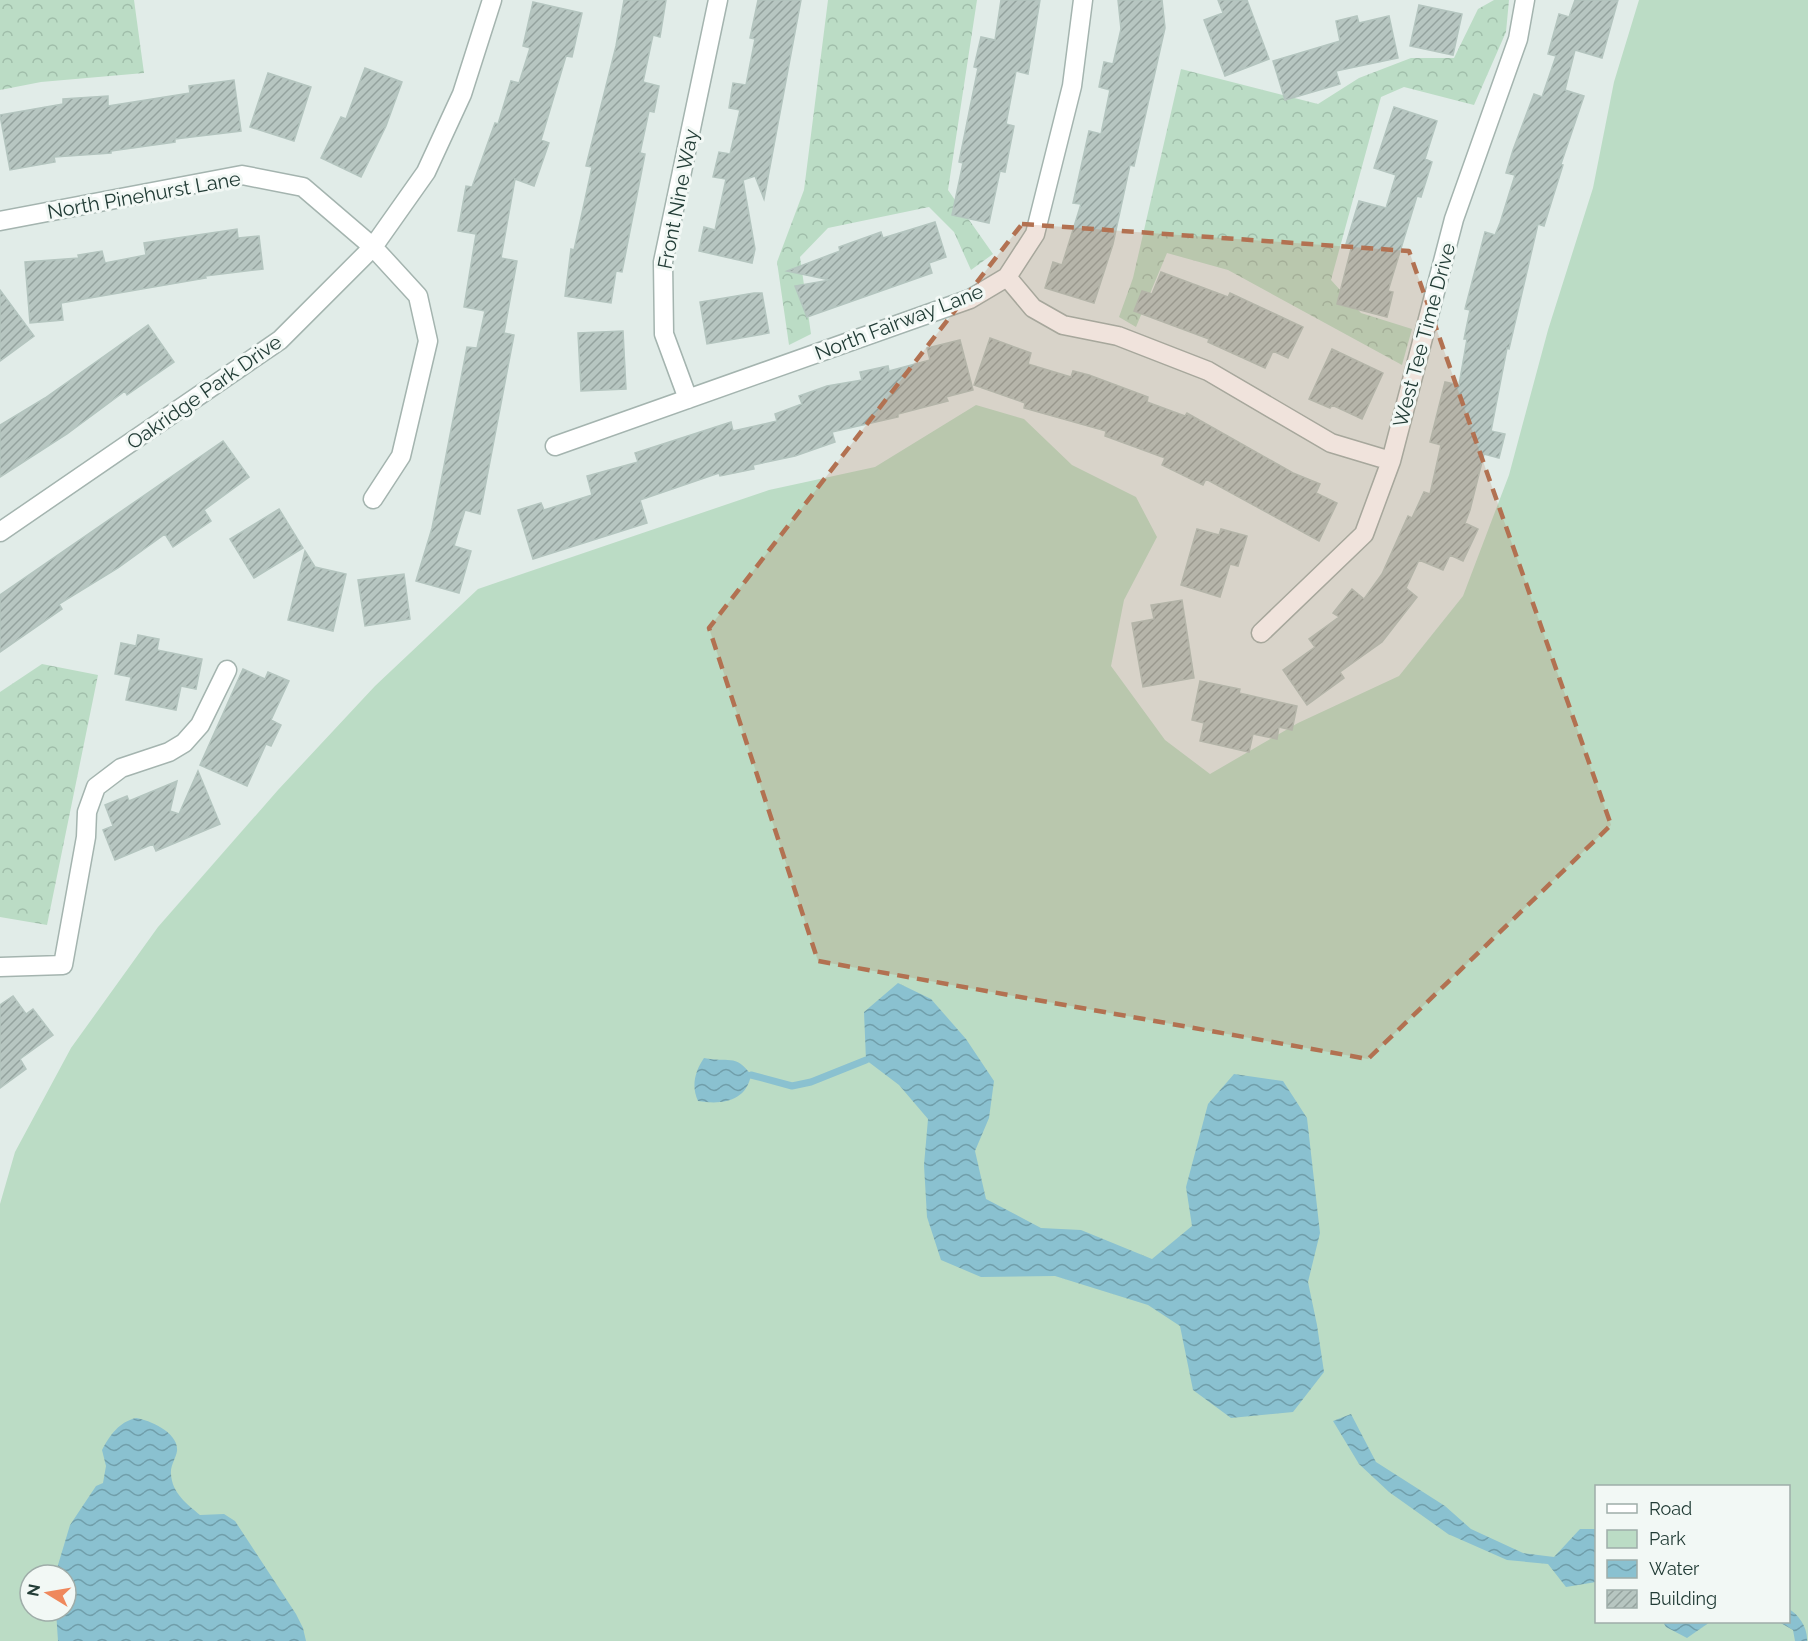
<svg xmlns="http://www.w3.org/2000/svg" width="1808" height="1641" viewBox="0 0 1808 1641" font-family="Raleway,sans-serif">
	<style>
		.green { fill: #bbdcc5; fill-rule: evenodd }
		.forest { fill: url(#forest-crowns) }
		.water { fill: url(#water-waves) }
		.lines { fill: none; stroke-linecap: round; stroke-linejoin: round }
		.stream { stroke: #8ac1d0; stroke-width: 7 }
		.building { fill: url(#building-hatch); stroke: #b4c5bf; stroke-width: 1.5 }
		.minor-casing { stroke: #a4b4af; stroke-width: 21 }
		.minor { stroke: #fff; stroke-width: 18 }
		.marked { fill: #b27151; fill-opacity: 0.2; stroke: #b27151; stroke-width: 4.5; stroke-dasharray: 12 8; stroke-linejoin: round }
		.labels { text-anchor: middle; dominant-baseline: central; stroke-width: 6; stroke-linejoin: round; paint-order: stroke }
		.street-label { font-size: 20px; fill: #223c36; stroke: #f2f8f5 }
	</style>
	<defs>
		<pattern id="forest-crowns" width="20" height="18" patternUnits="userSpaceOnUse" patternTransform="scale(1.5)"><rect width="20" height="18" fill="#bbdcc5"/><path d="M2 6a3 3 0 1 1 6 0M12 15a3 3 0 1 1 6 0" fill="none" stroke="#a0beaa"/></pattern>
		<pattern id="water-waves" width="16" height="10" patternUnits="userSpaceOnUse" patternTransform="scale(1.5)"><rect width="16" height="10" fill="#8ac1d0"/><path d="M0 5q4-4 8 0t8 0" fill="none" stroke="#709eaa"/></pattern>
		<pattern id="building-hatch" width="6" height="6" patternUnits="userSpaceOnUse" patternTransform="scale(1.5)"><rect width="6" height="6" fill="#b7c6c1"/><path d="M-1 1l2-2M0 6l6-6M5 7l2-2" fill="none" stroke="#94a29e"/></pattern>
	</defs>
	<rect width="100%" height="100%" fill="#e1ece8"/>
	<!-- green -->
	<path class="green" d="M1639,0H1808V1641H0V1204L15,1152L71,1048L158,927L278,790L375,686L478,589L769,490L875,467L976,405L1024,419L1072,465L1136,497L1157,537L1124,600L1111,666L1165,740L1210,774L1298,723L1399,676L1463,596L1509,475L1548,330L1593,188L1614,82ZM1596,1486H1788V1622H1596ZM30,1575H66V1611H30Z"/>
	<!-- forest -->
	<path class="forest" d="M0,0H134L144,73L41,82L0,90Z
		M828,0H977L948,190L993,254L971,270L954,232L929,207L828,228L800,257L811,334L789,345L777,262L804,190Z
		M1494,0H1509L1506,32L1474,105L1404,87L1381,97L1331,280L1361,313L1412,329L1402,365L1228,270L1167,253L1136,327L1119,317L1133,278L1181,69L1318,104L1359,78L1411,58H1454L1478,9Z
		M42,664L98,675L47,925L0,917V692Z"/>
	<!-- water -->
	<path class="water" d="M898,983L931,999L966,1039L994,1081L989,1118L975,1151L986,1199L1041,1228L1081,1230L1152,1259L1192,1226L1186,1187L1208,1104L1234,1074L1283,1081L1307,1118L1320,1233L1308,1282L1317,1325L1324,1372L1293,1412L1231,1418L1193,1390L1180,1326L1148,1305L1055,1276L981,1277L941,1260L927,1217L924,1165L928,1119L899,1085L866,1060L864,1012Z
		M704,1058C727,1063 736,1053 751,1075C746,1102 721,1105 698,1101C691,1086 695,1071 704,1058Z
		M1351,1414L1376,1462L1445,1506L1471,1529L1523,1553L1554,1557L1580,1529H1596V1582L1566,1587L1548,1564L1507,1560L1448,1534L1389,1492L1359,1464L1333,1421Z
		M136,1418C150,1420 179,1433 177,1451C176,1458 170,1466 171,1474C172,1493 187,1504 200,1515L224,1514L235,1521L296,1614L303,1628L306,1641H58L56,1611H66V1575H55L70,1525L96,1486L103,1483L106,1466L102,1450C110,1435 119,1422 136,1418Z
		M1789,1609C1799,1615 1808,1628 1807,1641H1795L1793,1630L1779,1622H1788Z
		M1663,1622H1710L1687,1638L1666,1627Z"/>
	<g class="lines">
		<!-- stream -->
		<path class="stream" d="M751,1075L792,1086L811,1082L866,1060"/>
	</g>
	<!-- building -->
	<path class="building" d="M624,0H666L660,37L653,35L643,82L659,86L654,112L649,111L640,153L645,154L622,272L616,271L611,303L565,296L571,249L574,250L592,167L586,166L616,46Z
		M758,0H801L764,199L755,176L743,180L755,249L752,263L699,251L704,227L715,230L726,179L713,177L719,152L730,154L740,110L729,108L733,83L746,85L755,39L750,38Z
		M1001,0H1040L1028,74L1016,71L1006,124L1014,126L1005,172L1000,171L989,223L952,215L963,163L959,162L978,68L974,67L981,37L995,40Z
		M1118,0H1162L1165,28L1134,166L1130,165L1113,244L1094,303L1045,288L1053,262L1062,265L1081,204L1073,203L1089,131L1101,134L1110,90L1099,87L1104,62L1113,64L1121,29Z
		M1218,0H1247L1269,59L1225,76L1204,20L1223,13Z
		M1575,0H1618L1602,58L1575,50L1565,90L1584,96L1561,164L1563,165L1544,226L1538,224L1509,349L1507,348L1491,431L1505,434L1499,458L1484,454L1470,510L1465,523L1478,529L1463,561L1450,555L1443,570L1419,560L1406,588L1417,597L1382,642L1340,672L1344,678L1307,705L1283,670L1315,647L1309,639L1339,617L1333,613L1352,589L1364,599L1382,574L1408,516L1412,518L1424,492L1430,494L1441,445L1430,442L1445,382L1459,385L1467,339H1464L1470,310L1465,309L1485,232L1495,235L1500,223L1515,175L1506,173L1513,150L1534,94L1542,97L1556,56L1548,54L1559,14L1569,17Z
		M533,2L582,13L572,57L566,56L541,140L549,143L534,186L515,179L501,258L517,261L504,333L514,335L480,514L465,510L454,546L471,551L459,593L416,581L432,528L467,347L477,348L485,311L464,307L476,234L458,231L466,186L472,187L495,123L498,124L511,81L519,83L530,48L523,46Z
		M1419,5L1462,14L1453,55L1410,46Z
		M1357,16L1359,23L1389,16L1398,58L1336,71L1340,84L1285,100L1273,61L1340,41L1336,21Z
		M365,68L402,82L386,126L361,177L321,158L341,117L346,119Z
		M268,73L311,87L294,141L250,127Z
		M234,80L241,131L175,139V142L111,151V153L54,157L55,162L10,170L0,115L63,104V99L108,96V106L190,93L189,86Z
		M1394,107L1437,121L1425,159L1432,162L1421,197L1417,196L1388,291L1393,292L1387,317L1337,304L1352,245L1346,244L1359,201L1386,208L1396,175L1374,168Z
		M935,222L946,257L929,263L932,273L807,317L795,286L830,280L787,271L840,251L839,247L881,232L883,238Z
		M237,229L238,238L259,236L263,269L205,276L206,278L61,303L63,320L30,323L25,262L79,258L78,255L102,251L105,263L146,255L144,243Z
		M1161,272L1228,297L1230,293L1303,327L1288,358L1273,351L1265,368L1208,342L1209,339L1134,311L1142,291L1152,294Z
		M0,290L34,336L0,361Z
		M754,293H762L769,333L707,344L700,302Z
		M148,325L174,362L127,395L125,391L67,434L0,477V425L45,398Z
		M623,331L626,389L581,391L578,333Z
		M990,338L1031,353L1028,364L1071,377L1073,371L1089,375L1148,397L1147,402L1185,416L1187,413L1293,473L1320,484L1316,493L1337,503L1319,541L1206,479L1203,485L1162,465L1165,458L1105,436L1106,431L1024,408L1025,403L974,385Z
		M960,340L973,390L946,397L948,401L898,414V417L832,432L835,442L795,456L753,465L754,469L720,476L719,473L640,500L647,523L533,559L518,510L541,503L544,510L592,495L587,476L638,462L635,453L731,422L733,431L777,421L775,414L802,404L799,396L827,386L862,380L860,372L888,366L889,371L930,360L927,348Z
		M1332,349L1383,373L1362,419L1332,405L1330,408L1309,399Z
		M223,441L249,477L204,510L211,521L173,547L165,534L118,568L59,604L62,609L0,652V595Z
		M279,509L303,548L254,578L230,539Z
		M1197,529L1219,535L1221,529L1247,536L1238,566L1230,564L1220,597L1181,585Z
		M305,551L315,567L346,574L333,631L288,620Z
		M404,574L410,619L365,626L358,580Z
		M1182,600L1194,678L1143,687L1132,623L1154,619L1151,605Z
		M138,635L159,639L157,650L202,659L196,689L181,686L176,710L126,700L131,677L115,674L121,643L136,646Z
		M243,669L265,679L268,672L289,681L271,720L281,725L271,746L266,744L247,786L200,765Z
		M1200,681L1240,689L1239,693L1297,706L1292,730L1279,727L1277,739L1253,734L1249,752L1200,741L1204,723L1192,720Z
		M198,771L220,824L156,851L153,844L115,860L103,830L113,826L105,805L127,796L129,801L177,781L170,811L179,814Z
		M13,996L26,1014L33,1009L53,1035L20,1059L26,1069L0,1088V1005Z"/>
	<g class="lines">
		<defs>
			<path id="minor" d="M0,221L242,175L303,187L373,247L418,296L428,341L401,456L373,499
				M1007,277L1033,308L1063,325L1118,336L1208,371L1331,443L1391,461
				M688,399L664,334L663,262L718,0
				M555,446L970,299L1007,277L1035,234L1072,86L1083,0
				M0,532L280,340L373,247L426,172L462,94L492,0
				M1261,633L1364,534L1391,461L1454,219L1518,39L1525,0
				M0,967L63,965L86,837L87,812L96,787L121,768L169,752L184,743L200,725L227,670"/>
		</defs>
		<!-- minor casing -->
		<use href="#minor" class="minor-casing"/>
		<!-- minor -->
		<use href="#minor" class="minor"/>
	</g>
	<!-- marked area -->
	<path class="marked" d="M1022,224L1409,251L1611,825L1368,1059L818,961L709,628Z"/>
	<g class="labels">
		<!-- street labels -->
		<g class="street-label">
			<text transform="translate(144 195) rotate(-10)">North Pinehurst Lane</text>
			<text transform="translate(678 199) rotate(-79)">Front Nine Way</text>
			<text transform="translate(899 322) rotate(-21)">North Fairway Lane</text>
			<text transform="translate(1424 335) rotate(-75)">West Tee Time Drive</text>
			<text transform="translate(204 392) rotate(-35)">Oakridge Park Drive</text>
		</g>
	</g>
	<!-- legend -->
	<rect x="1595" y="1485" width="195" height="138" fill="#f2f8f5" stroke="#9fada9" stroke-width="1.5"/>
	<rect x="1607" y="1504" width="30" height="9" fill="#ffffff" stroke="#9fada9" stroke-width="1.5"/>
	<text x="1649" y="1515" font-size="18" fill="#223c36">Road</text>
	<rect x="1607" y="1530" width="30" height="18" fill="#bbdcc5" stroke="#9fada9" stroke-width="1.5"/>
	<text x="1649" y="1545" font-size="18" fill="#223c36">Park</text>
	<rect x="1607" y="1560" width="30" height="18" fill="url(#water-waves)" stroke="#9fada9" stroke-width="1.5"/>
	<text x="1649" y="1575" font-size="18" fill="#223c36">Water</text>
	<rect x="1607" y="1590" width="30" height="18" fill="url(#building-hatch)" stroke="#9fada9" stroke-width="1.5"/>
	<text x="1649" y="1605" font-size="18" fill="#223c36">Building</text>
	<!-- north arrow -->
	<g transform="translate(48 1593) rotate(281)"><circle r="28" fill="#f2f8f5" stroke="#9fada9" stroke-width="1.5"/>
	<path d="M0-4.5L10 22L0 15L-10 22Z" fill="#ef885c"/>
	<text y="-9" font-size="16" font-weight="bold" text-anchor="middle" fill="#223c36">N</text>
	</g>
</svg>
